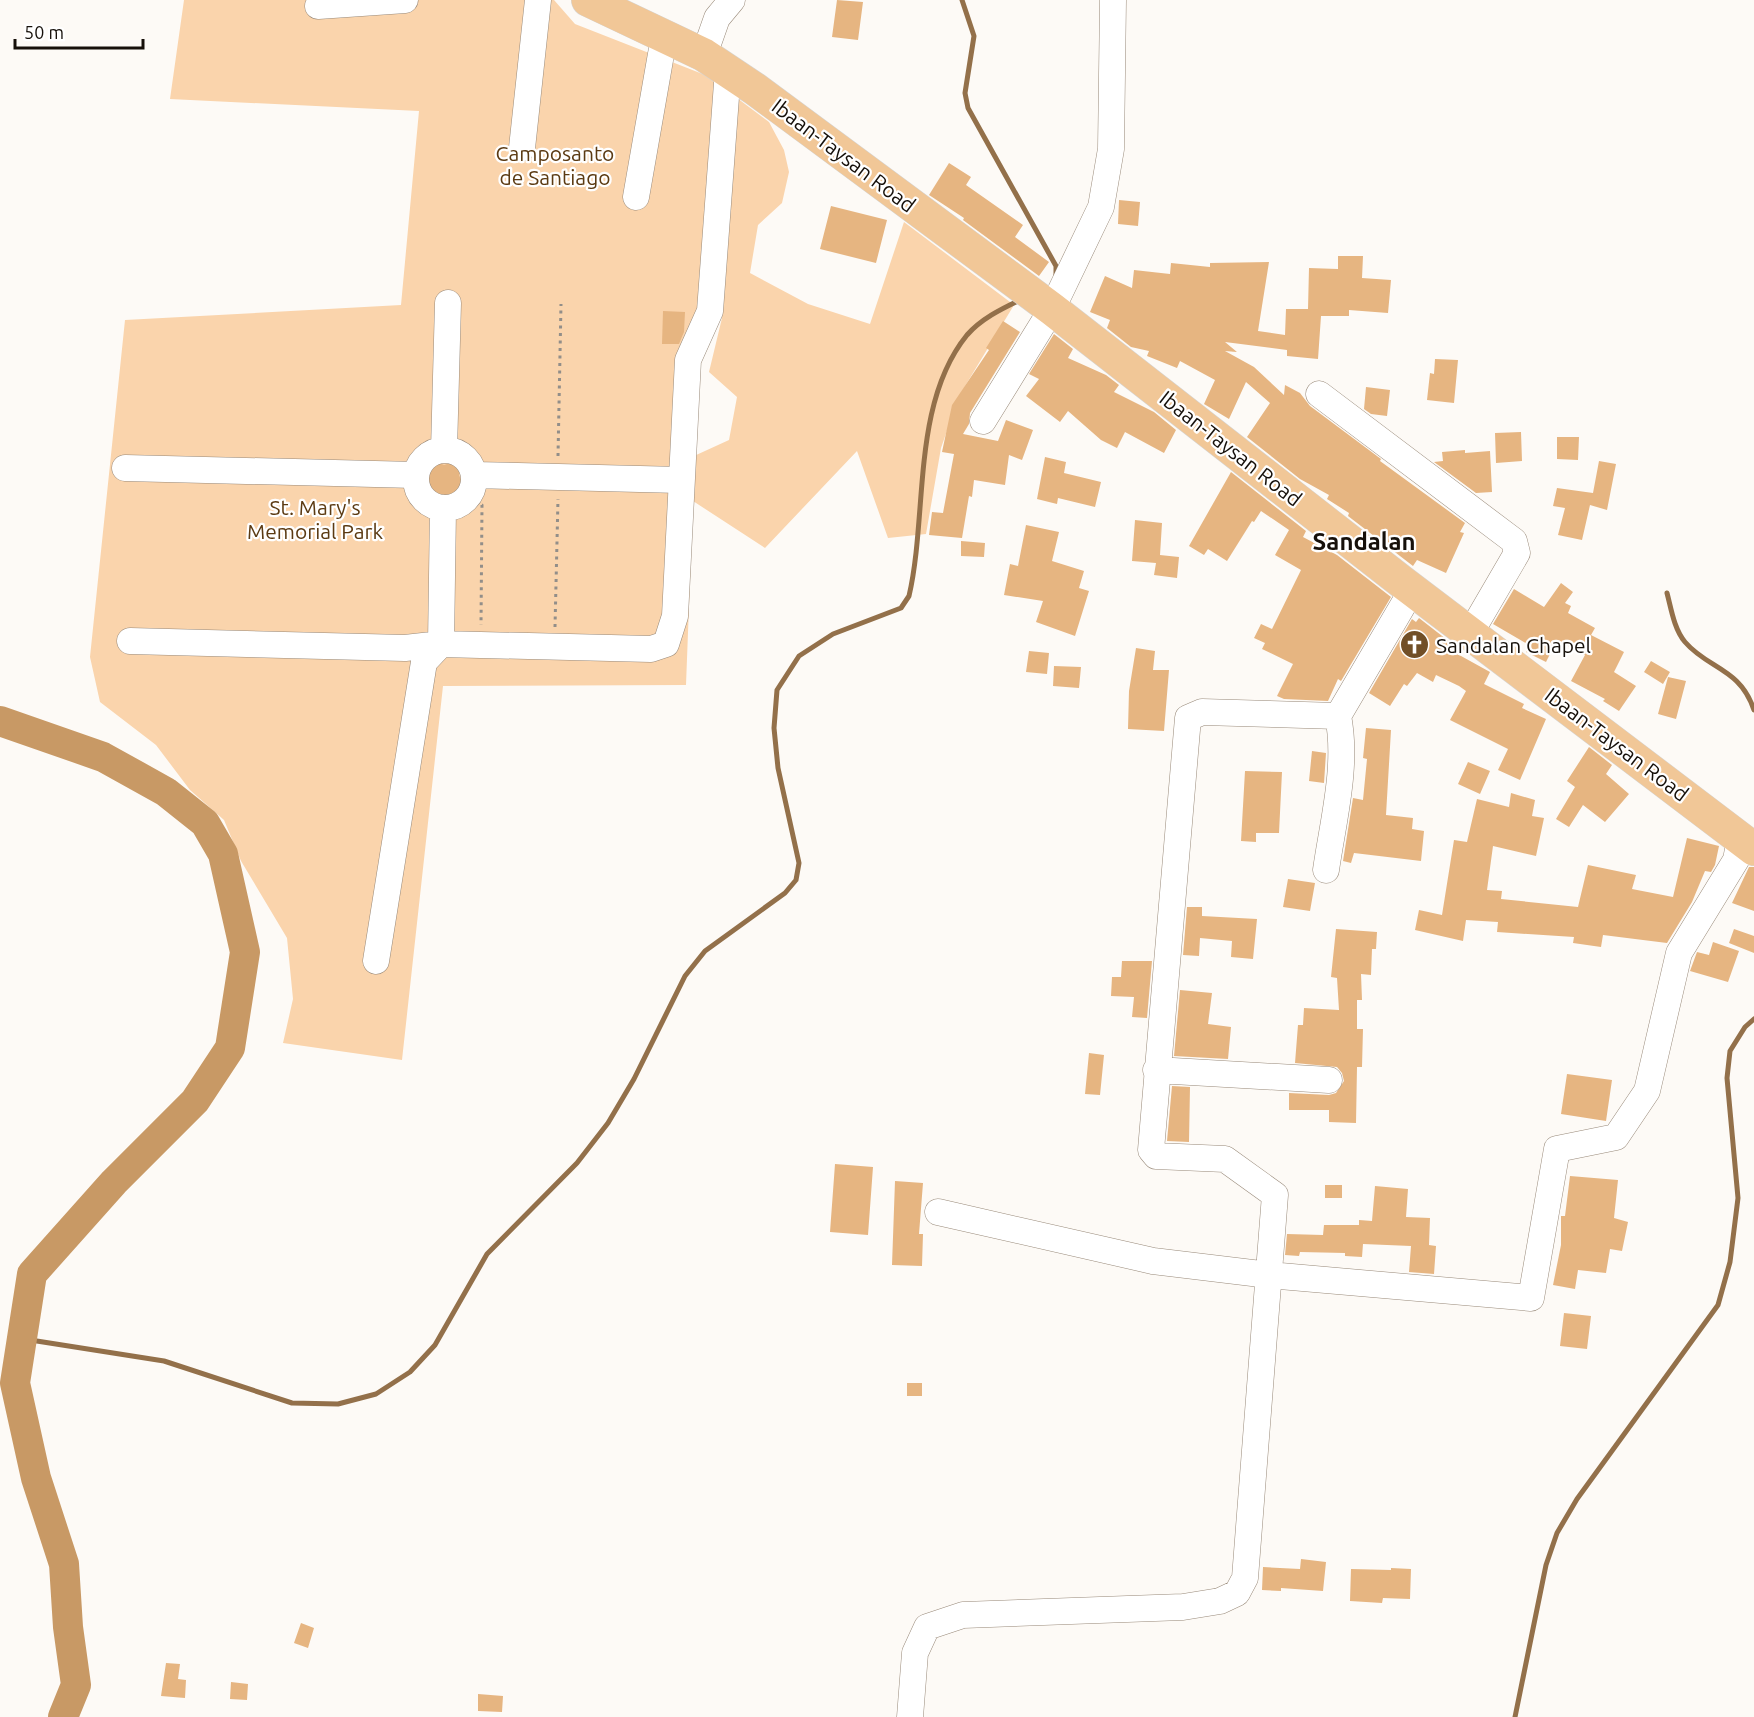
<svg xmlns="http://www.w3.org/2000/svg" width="1754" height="1717" viewBox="0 0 1754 1717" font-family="Ubuntu,sans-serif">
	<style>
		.green { fill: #fad4ac }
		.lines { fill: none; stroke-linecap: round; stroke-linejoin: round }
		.stream { stroke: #93704a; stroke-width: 5 }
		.river { stroke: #c89965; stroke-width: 30 }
		.building { fill: #e6b581 }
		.minor-casing { stroke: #998a7a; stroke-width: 27 }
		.major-casing { stroke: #d5d4d3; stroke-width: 34 }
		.path { stroke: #928e89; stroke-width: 3; stroke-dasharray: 3 4.5; stroke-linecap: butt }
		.minor { stroke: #fff; stroke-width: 26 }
		.major { stroke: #f1c797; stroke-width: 33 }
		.labels { text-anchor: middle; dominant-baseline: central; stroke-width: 4.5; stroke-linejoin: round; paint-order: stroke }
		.park-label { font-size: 21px; fill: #5b3a12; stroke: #fff }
		.street-label { font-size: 21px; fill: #16100a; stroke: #fff }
		.poi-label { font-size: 21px; fill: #16100a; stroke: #fff; text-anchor: start }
		.quarter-label { font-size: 24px; font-weight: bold; fill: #16100a; stroke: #fff }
	</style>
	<rect width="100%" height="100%" fill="#fdfaf6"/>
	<!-- green -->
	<path class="green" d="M184,0H554L575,24L723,82L699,305L694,456L729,440L737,397L709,372L722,318L733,95L769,122L784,150L789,172L782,203L758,225L750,273L808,304L870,324L904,222L1014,305L959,396L941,448L926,534L888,538L857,451L765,548L693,501L686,685L443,686L402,1060L283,1043L293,999L287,938L241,861L224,820L190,790L156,745L100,702L90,657L125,320L401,305L419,111L170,99Z"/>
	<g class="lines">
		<!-- stream -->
		<path class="stream" d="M962,0L974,36L965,93L968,108L1056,266V278
			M1667,593C1671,608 1674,629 1685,642C1708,669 1740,668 1754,710
			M24,1339L164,1361L292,1403L338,1404L376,1394L410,1372L435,1345L487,1254L577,1163L608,1123L634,1079L685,976L705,951L785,893L796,880L799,863L778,768L774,728L777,690L799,656L833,634L901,608L909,596C928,514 911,404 967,335C981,319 1001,309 1020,300
			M1515,1717L1546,1565L1557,1533L1577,1499L1718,1305L1730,1262L1738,1198L1727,1078L1730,1051L1745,1027L1754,1019"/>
		<!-- river -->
		<path class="river" d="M0,721L103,757L166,792L205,823L223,854L245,952L230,1048L195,1101L114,1182L32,1274L15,1383L36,1478L64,1564L68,1627L76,1685L63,1717"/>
	</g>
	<!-- building -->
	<path class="building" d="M837,0L863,2L858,40L832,37Z
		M949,163L971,177L966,185L1023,225L1015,237L1049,262L1039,276L963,220L964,218L929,195Z
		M1119,200L1140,202L1138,226L1118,224Z
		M831,206L887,220L876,263L820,249Z
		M1338,256H1363L1362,278L1391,280L1388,313L1349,310V316H1321L1318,359L1287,356V350L1225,342L1237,352L1225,351L1254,367L1284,395L1285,385L1300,393L1310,406L1381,459L1380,461L1465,523L1460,532L1464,533L1446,573L1417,560L1413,566L1348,516L1349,513L1327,499L1329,495L1300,479L1247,437L1270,403L1246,382L1229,419L1204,404L1215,380L1180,361L1177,368L1147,356L1149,351L1131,347L1107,328L1110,320L1090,312L1105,276L1132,288L1134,270L1170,274L1171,263L1210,267V263L1269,262L1258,331L1285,335L1286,309H1308L1309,268L1338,269Z
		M663,311L685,312L684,332L679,344H662Z
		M1003,321L1020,332L970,413L969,424L963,434L998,441L1006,420L1033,430L1022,460L1009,455L1005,485L974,480L972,497L969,496L962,538L929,535L932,512L943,513L954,454L942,452L952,405L989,350L986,348Z
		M1054,334L1073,349L1068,358L1106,375L1119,385L1114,392L1154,412L1176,430L1164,453L1125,432L1117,448L1101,440L1068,411L1060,422L1026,396L1039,379L1029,374Z
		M1435,359L1458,360L1454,403L1427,400L1430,373L1434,374Z
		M1366,387L1390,390L1387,416L1371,414L1364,409Z
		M1521,432L1522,461L1496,463L1495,433Z
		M1557,437H1579L1578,460L1557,459Z
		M1465,450V453L1490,451L1492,492L1476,493L1434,462L1443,461L1442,452Z
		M1045,457L1066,462L1064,473L1101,482L1095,507L1058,498L1057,504L1037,499Z
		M435,461L444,465L453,462L460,466L459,475L464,487L457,496L453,498L443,494L434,498L428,494L424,486L430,476L428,467Z
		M1599,461L1616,464L1607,510L1590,505L1582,540L1558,535L1565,508L1553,506L1557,488L1593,493Z
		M1231,472L1306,531L1303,537L1337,555L1391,597L1341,681L1338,679L1328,701L1284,699L1277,696L1293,664L1262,649L1265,643L1254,638L1261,624L1272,629L1301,570L1275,555L1289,530L1261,511L1254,522L1252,521L1227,561L1208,549L1204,555L1189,546Z
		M1135,520L1162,523L1160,555L1179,557L1177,578L1154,575L1156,563L1132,561Z
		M1026,525L1059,532L1052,561L1084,571L1079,588L1089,591L1075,636L1036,622L1043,601L1004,595L1010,564L1018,566Z
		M961,541L985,543L984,557L961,556Z
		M1561,583L1573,592L1565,603L1571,606L1568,613L1595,628L1591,635L1624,652L1614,672L1636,686L1619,711L1603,701L1605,699L1571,681L1585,655L1557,640L1546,662L1526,652L1529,645L1493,624L1514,589L1544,607Z
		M1419,618L1455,646L1452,651L1490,672L1484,684L1524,704L1522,708L1546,719L1520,780L1498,770L1508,749L1450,720L1466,691L1459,686L1436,675L1433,682L1417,673L1407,686L1404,684L1390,706L1369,693L1412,619L1416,622Z
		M1136,648L1155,651L1153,670H1169L1164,731L1128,729L1129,691Z
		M1029,651L1049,653L1047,674L1026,672Z
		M1651,661L1670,672L1663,684L1644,672Z
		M1054,666L1081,667L1079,688L1053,686Z
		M1668,677L1686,681L1676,719L1658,714Z
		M1366,728L1391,730L1386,815L1413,818L1412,829L1424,831L1421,861L1354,853L1351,863L1343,861L1353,798L1363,800L1367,759L1363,758Z
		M1589,747L1612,765L1606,774L1629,794L1605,822L1583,805L1569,827L1556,819L1575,787L1567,781Z
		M1312,751L1326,753L1324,783L1309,781Z
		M1468,762L1490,771L1480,794L1458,784Z
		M1245,771L1282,772L1279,833H1256V842L1241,841Z
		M1511,793L1535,800L1532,816L1544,818L1536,856L1493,846L1487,890L1502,891L1501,899L1578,907L1588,865L1636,875L1632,889L1673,897L1687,838L1719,846L1715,865L1711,872L1705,871L1692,902L1667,943L1603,935L1601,947L1573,943L1574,937L1497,932L1498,922L1466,920L1463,941L1415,930L1419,910L1442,915L1454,840L1467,842L1477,799L1509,807Z
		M1749,867H1754V911L1732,903Z
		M1288,879L1315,883L1310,911L1283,907Z
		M1187,907H1202V916L1257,919L1253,959L1231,957L1232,941L1200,938L1199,956L1183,955Z
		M1336,929L1377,932L1376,949H1372L1371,975L1361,974L1362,1000H1357V1029H1363L1362,1067H1357L1356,1123L1329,1122V1110H1289V1093L1329,1095L1336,1093L1344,1081L1342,1073L1337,1067L1295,1063L1298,1025H1303L1304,1008L1339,1010L1337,978L1331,977Z
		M1734,929L1754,936V953L1729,943Z
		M1713,942L1739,951L1728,982L1690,971L1697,952L1709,955Z
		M1122,961H1152L1147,1018L1132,1017L1134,997L1111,996L1112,977H1121Z
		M1180,990L1212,993L1208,1024L1231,1027L1228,1059L1174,1056Z
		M1089,1053L1104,1055L1100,1095L1085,1094Z
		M1567,1074L1612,1080L1606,1121L1561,1114Z
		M1172,1086L1190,1087L1189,1142L1167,1141Z
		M835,1164L873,1167L868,1235L830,1232Z
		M1570,1176L1618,1180L1614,1218L1628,1222L1622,1251L1610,1249L1606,1273L1578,1270L1575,1289L1553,1285L1561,1245V1216H1565Z
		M895,1181L923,1183L919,1234H923L922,1266L892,1265Z
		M1325,1185H1342V1198H1325Z
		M1375,1186L1408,1189L1406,1217L1430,1218L1429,1245L1436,1246L1434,1274L1409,1272L1411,1246L1363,1244L1362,1257L1345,1256V1253L1300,1252L1299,1256L1285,1255L1287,1234L1323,1235L1324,1225H1359V1220L1372,1221Z
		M1564,1313L1591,1316L1587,1349L1560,1346Z
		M907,1383H922V1396H907Z
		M1301,1559L1326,1562L1323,1591L1281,1588V1591L1262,1590L1263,1567L1300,1569Z
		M1391,1568L1411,1569L1410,1599L1383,1598L1382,1603L1350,1601L1351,1569L1391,1570Z
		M301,1623L314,1628L308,1648L294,1643Z
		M166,1663L180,1664L178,1679L186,1680L185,1698L161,1696Z
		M231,1682L248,1684L247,1700L230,1699Z
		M478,1694L503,1696L502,1712L478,1711Z"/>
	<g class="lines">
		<defs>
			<path id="minor" d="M318,6L405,0
				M704,55L717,18L732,0
				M522,148L538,0
				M636,197L664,37
				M1319,394L1514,541L1517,553L1471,632
				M983,421L1052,309L1101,207L1111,149L1113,0
				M416 479a29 29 0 1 1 58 0a29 29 0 1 1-58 0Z
				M444,450L448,303
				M125,468L415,475
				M474,475L680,480
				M130,641L405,648L441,644L651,649L666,644L675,616L688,360L710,311L728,70
				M1326,870C1333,821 1348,765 1338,716
				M376,961L424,662L441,644L443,509
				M1156,1070L1329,1080
				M938,1212L1153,1261L1269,1275L1531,1298L1557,1149L1616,1137L1647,1091L1679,953L1736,860L1740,839
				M910,1717L915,1653L927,1627L963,1615L1183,1607L1220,1601L1237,1593L1245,1578L1275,1195L1225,1159L1156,1156L1151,1150L1188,718L1202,712L1338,716L1412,590"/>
			<path id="major" d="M588,0L704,55L755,89L1052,309L1402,582L1754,849"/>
		</defs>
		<!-- minor casing -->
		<use href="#minor" class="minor-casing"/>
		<!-- major casing -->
		<use href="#major" class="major-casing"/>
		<!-- path -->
		<path class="path" d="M558,456L561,304
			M469,497L482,505L481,625
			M555,627L558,499"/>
		<!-- minor -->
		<use href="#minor" class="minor"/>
		<!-- major -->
		<use href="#major" class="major"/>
	</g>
	<!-- icons -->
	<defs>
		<symbol id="church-disc" viewBox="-11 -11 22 22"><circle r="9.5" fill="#714f27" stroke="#fff"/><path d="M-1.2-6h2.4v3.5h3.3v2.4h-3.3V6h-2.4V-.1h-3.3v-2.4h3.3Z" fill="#fff"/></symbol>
	</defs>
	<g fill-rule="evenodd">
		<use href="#church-disc" x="1398" y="628" width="33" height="33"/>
	</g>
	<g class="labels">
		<!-- park labels -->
		<g class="park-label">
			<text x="555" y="153">Camposanto<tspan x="555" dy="24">de Santiago</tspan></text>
			<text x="315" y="507">St. Mary's<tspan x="315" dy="24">Memorial Park</tspan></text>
		</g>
		<!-- street labels -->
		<g class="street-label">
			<text transform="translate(844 155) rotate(37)">Ibaan-Taysan Road</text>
			<text transform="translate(1231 448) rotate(38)">Ibaan-Taysan Road</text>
			<text transform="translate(1617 744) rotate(37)">Ibaan-Taysan Road</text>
		</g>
		<!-- poi labels -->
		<g class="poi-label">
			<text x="1436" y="645">Sandalan Chapel</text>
		</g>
		<!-- quarter labels -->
		<g class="quarter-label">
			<text x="1364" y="541">Sandalan</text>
		</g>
	</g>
	<!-- scale -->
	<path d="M15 39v9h128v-9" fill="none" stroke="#16100a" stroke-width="3"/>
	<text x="24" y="39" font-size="18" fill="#16100a" stroke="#ffffff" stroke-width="4.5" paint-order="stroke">50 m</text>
</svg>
